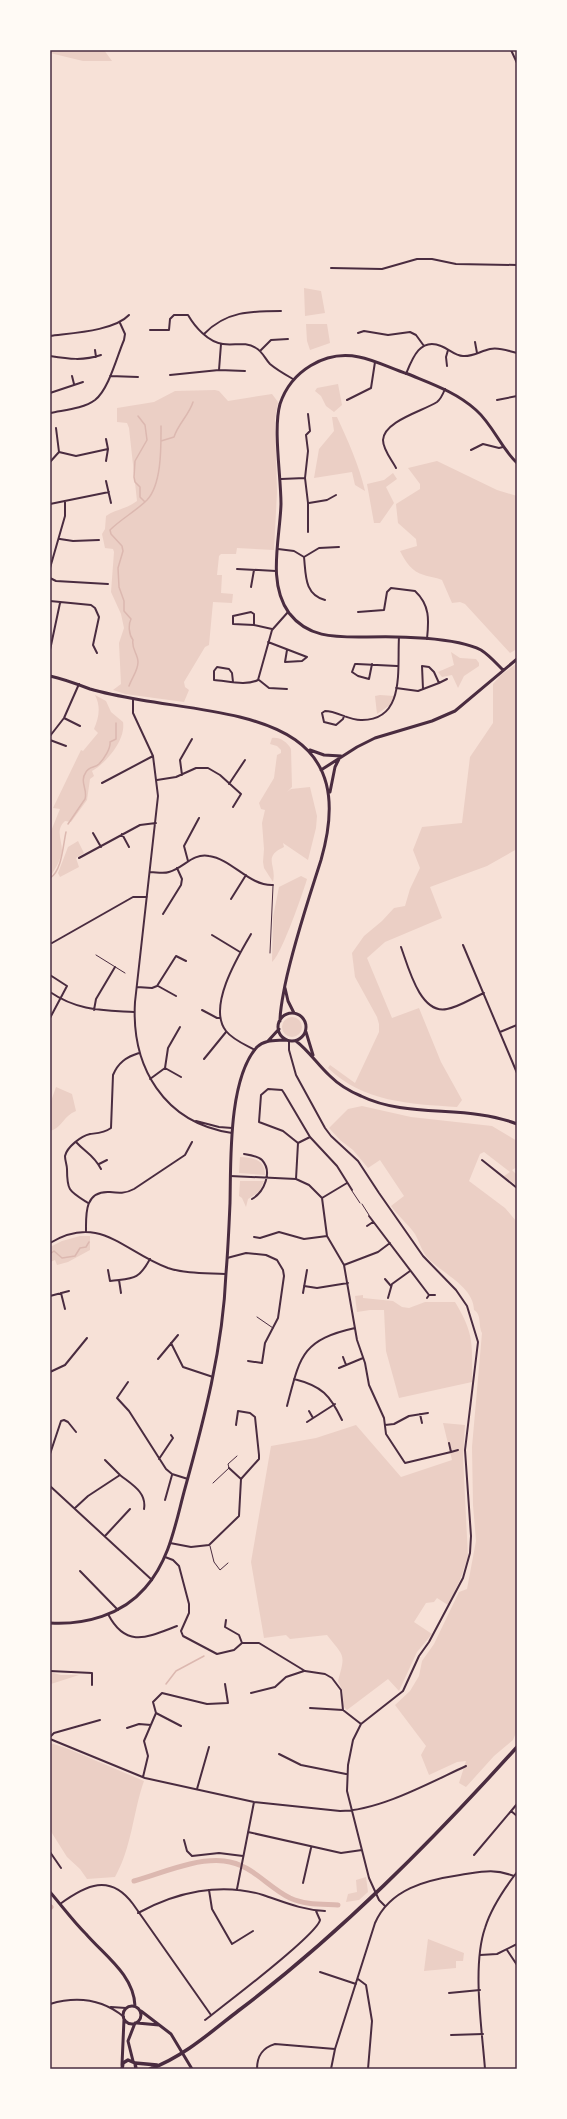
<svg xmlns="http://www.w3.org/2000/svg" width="567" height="2119" viewBox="0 0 567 2119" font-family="'Roboto Condensed',sans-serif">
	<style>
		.green { fill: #ebcfc5 }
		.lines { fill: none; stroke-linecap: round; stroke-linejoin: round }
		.stream { stroke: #dcb8b0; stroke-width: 1.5 }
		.canal { stroke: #dcb8b0; stroke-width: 5 }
		.service { stroke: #4a2c40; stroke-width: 1 }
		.minor { stroke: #4a2c40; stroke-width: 2 }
		.tertiary { stroke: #4a2c40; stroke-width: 3 }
		.primary { stroke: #4a2c40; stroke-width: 3.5 }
		.neatline { fill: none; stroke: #4a2c40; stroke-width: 1.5 }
	</style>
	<rect width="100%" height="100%" fill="#f7e1d7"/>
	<!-- green -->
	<path class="green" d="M50,50H104L112,61H83L50,53Z
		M304,288L321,291L325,313L305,316Z
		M306,324H327L330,343L310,350L307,341Z
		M338,384L342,405L334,412L326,406L321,396L315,391L317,388Z
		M215,390L219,391L228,401L272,394L278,402L275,419L277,492L274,550L237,548L236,554H221L219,556L217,575H222L221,593L233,594L232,603L213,602L209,645L205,647L184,682L185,687L189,690L184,702L125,694L113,690L121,684L119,643L124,628L121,614L111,592L114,552L113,549L105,548L102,534L105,529L106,516C116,509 127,509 137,501L129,428L127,423L117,422V408L154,402L175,391Z
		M332,417H337C348,441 359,465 365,491L355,485L352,472L314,478L319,449L334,431Z
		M437,461L497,490L517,496V649L510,653L465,604L460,602L452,603L442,580C435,577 430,577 424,575C412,572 405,561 400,551L417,546L416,539L398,523L396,504L420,489V484L408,468Z
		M393,473L397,479L386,487L394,503L380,523H374L367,484L384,480Z
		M451,652L460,658L476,659L479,663V666L464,676L458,688L452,675L442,677L438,672L454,665Z
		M517,663V849L487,866L430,887L442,918L385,942L367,958L392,1018L419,1008L441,1062L462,1100L457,1107C410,1104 363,1102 328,1068L330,1065L355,1083L379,1032V1024L377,1017L355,977L352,953L364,936L382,921L394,908L405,906L410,889L420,868L413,850L422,827L462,823L470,757L493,723V684L501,675Z
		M95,695L106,701L111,712L123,722C126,740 106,763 92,771L94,776L90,779L87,800L71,822L65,821C55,830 62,840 62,851C61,859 55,870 50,877L51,831L60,809L53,808L81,750L83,751L98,733L94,729C99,717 101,707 95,695Z
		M380,695L394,696L390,705L377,714L375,696Z
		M272,738C280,737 287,742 291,749L292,787L287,792L291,789L310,787L317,816L316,828L308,860L283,843L284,847C262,857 277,865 273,882L264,868L263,862L264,849L262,823L265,810L261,809L259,803L274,778L277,755L281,753V750L277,746L270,744Z
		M78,841L84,853L76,858L79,867L60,877L58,873L68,847Z
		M301,876L307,879C303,893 281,956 272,962L273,917L279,887Z
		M282 1027a10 10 0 1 1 20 0a10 10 0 1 1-20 0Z
		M56,1087L72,1094L76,1111C64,1115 62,1128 50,1131V1104Z
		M362,1106L411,1117L492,1126L517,1141V1167L512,1170L517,1175V1186L504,1176L510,1172L484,1152L480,1154L469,1181L505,1208L517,1222V1730L513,1740L494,1756L466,1787L459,1783L466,1761L457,1762L429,1775L421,1755L426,1746L395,1705L410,1691L419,1676L422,1661L434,1644L459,1592L467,1589L476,1541L473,1505L472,1447L482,1333C478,1325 482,1315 474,1310C474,1286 439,1272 426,1256C421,1249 419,1241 415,1234C408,1224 398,1216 391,1206L404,1196L380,1160L368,1168L353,1150L340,1140L329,1128L348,1109Z
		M240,1157C253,1158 265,1159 265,1175L239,1173Z
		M240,1181H264L259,1192L248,1199L246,1207L242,1198L239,1196Z
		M80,1236H90V1250L68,1262L57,1265L55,1260L50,1262V1247L62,1241Z
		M363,1295V1298L393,1301L402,1307L409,1308L425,1302H455C475,1335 472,1345 472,1382L399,1398L386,1351L384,1310H370L357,1312L355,1296Z
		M443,1423L465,1425L463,1457L468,1557L460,1580L448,1605L437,1598L434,1602L426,1603L414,1622L432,1634L417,1652L399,1691L388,1679L347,1710L343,1706V1692L338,1681C346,1653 344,1657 327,1635L290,1639L286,1635L264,1638L251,1562L271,1446L316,1438L356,1425L401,1477L452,1460Z
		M50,1672L61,1675H79L51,1684Z
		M50,1743L66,1748L144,1781C133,1812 132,1847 115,1877L87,1879L80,1869L67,1857L50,1830Z
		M366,1877L368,1892L359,1900L346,1902L348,1894L357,1892L356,1880Z
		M428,1939L464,1953L463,1961H456V1968L424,1971Z"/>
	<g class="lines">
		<!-- stream -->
		<path class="stream" d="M138,416L145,425L147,440L135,461L134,477L135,482L140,487V497L145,502
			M161,441L174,437C178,424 189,415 193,402
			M129,686C132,677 138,671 138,662C138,654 131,648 133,640C129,635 128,625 131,619L124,611V601L119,587L118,568L123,551L122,546L111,534L110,530C121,519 136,511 147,500C162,484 161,446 161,426
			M68,824L85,799C88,789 79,782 86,772C89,766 95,768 99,764C104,759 111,748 110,742L116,739V723
			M50,878C62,871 63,845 66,832
			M50,1254L54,1251L62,1258L75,1256L80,1248L86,1247L89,1242
			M166,1684L176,1671L204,1656"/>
		<!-- canal -->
		<path class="canal" d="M134,1881C162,1873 195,1858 224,1861C252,1864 266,1886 290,1898C305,1905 322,1904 338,1905
			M50,1908L51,1907"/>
		<!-- service -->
		<path class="service" d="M270,953L273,886
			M96,955L125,973
			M352,1191L360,1203
			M362,1204L369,1215
			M257,1317L273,1328
			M213,1483L229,1468L228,1464L237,1456
			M210,1546L214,1562L220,1570L228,1563"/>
		<!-- minor -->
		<path class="minor" d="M511,50L517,63
			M331,268L382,269L417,259H432L456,264L517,265
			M150,330H169L170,319L174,315H188C195,327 208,342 223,344C234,346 245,341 256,348C263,352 265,359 270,364C277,370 286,375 293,379
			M358,333L364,331L388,335L410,332L416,335L424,346
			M204,334C226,311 251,311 281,311
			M50,336C72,333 114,331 129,315
			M475,342L477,353
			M95,350L96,357
			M260,351L271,340L288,339
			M50,356C69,359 83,361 101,355
			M447,366L446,357L448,350
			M219,370L221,344
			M406,374C412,359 420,337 441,346C449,349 455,356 463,356C472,357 481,351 490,349C500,347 508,351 517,353
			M170,375L219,370L245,371
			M72,376L74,384
			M110,376L138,377
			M50,393L83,382
			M347,400L371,388L375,362
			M497,400L517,396
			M50,413C63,410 83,409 95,400C109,389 117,356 124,340L125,334L120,323
			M106,439L108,449L106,461
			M471,450L483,444L499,448L503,447
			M59,452L76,456L108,449
			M50,462L59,452L56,428
			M396,468C392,460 383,450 383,440C384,421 423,411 437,402C441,399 443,394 445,389
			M281,479L305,478
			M106,481L111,503
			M309,503L327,500L336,495
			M50,504L109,492
			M308,532V503L305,478L308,451L306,435L310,431L308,414
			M60,539L73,541L99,540
			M278,549L294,551L304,557
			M50,568L65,516V501
			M237,569L276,571
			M50,578L56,581L108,584
			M251,587L254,570
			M325,600C304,594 306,575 304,557L319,548L339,547
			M50,601L91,605L95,608L99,617L93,645L97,653
			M358,612L384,610L387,592L391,588L415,591C430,605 429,620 427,639
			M254,625V614L251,612L233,616V624L254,625L272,629
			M268,642L307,657L302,661L285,662L287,650
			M50,650L60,603
			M372,664L369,679L358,676L352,672L355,664H357L397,666
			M259,680L269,688L287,689
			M233,682L232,673L229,669L217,667L214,671V680C228,681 246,686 258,680L272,630L288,612
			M439,683L447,679
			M396,688L418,691L439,683L434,672L429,667L422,666L423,689
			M133,699V713L153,756L158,796L135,1002C131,1067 164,1123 232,1133
			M344,716L343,719L336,725L324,722L322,713L325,711C337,711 348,720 361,720C406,721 397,668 399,637
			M64,718L80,726
			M50,736L64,718L79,684
			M50,740L66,746
			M182,775L180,760L192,739
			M157,780L176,777L196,768H208L220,775L241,794L233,807
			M102,783L153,756
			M229,784L245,760
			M93,833L101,847
			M122,834L129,847
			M79,858L140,825L156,823
			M188,861L184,846L199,818
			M150,872C156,872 163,874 169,872C184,868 192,853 209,856C232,859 249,886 273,885
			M231,899L246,875
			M163,914L181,885L182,879L177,868
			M251,934C238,956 207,1007 226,1031C233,1040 246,1045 255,1050
			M212,935L240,952
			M52,943L133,897H147
			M463,945L517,1073
			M401,947C408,966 420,1015 447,1009C459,1007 472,998 484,993
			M50,975L67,986L50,1018
			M158,986L176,996
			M137,987L152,988L157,986L176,956L186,961
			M50,992C78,1011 102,1010 134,1012
			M94,1010L96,999L115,967
			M202,1010L217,1018H220
			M500,1032L517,1025
			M289,1041V1050L296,1075L325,1128L331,1136L358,1161L379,1193L423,1256L456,1290L467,1306L478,1342L465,1450L471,1536L470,1553L463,1578L429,1642L419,1656L403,1691L361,1724L353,1740L348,1765L347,1791L369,1878L379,1900L385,1906
			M204,1059L226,1032
			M165,1068L181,1077
			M150,1079L165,1068L168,1048L180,1027
			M196,1121L219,1127L232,1128
			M76,1142C87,1154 93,1154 101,1169
			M298,1143L310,1137
			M244,1154C250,1155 258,1156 262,1160C273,1172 264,1192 252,1199
			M482,1160L517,1188
			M99,1164L107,1160
			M230,1176L296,1179L309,1185L322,1198L327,1236L344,1265L357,1340L365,1363L369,1385L384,1418L386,1434L405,1463L451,1452L449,1443
			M296,1179L298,1143L283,1131L259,1122L261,1095L268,1089L282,1090L284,1093L310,1137L337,1166L352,1190
			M322,1198L347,1183
			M88,1203C69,1191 67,1191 67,1169C67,1165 65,1161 65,1156C67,1147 81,1136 90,1134C98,1133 104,1133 111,1128L113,1075C118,1063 126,1057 139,1053
			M369,1216L429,1295
			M367,1226L373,1222
			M86,1232C86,1215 84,1191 109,1192C118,1193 125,1194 134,1189L185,1155L192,1142
			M254,1237L260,1238L279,1232L304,1239L327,1236
			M50,1243C100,1213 124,1252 168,1268C186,1274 206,1273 225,1274
			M227,1258L246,1253L266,1255L277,1260L283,1270L284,1276L278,1318L265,1343L262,1363L248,1361
			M344,1265L378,1252L390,1243
			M108,1270L110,1281C133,1278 138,1281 150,1259
			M385,1279L391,1286
			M119,1280L121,1293
			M304,1286L317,1288L348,1283
			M61,1293L65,1309
			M303,1293L307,1270
			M50,1296L69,1291
			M388,1298L392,1284L410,1271
			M427,1298L429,1295H435
			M171,1343L183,1367L213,1377
			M343,1357L346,1365
			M158,1359L178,1335
			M339,1368L363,1358
			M50,1372L65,1365L87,1338
			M294,1379C322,1386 330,1395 342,1420
			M128,1382L117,1398L129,1411L166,1469L172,1474L188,1479
			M287,1406C300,1357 301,1340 355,1328
			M309,1411L313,1418
			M420,1414L422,1423
			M307,1422L335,1404
			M385,1425L394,1424L409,1416L428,1413
			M451,1452L458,1450
			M50,1454L61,1421L64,1420L68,1422L76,1432
			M159,1459L173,1438L171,1435
			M105,1460L120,1475
			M229,1468L241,1479
			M50,1486L152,1580
			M165,1500L172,1475
			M75,1508L88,1496L120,1475C131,1484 147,1492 144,1509
			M105,1536L130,1509
			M170,1543L191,1547L209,1545L239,1516L241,1479L259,1459V1455L255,1417L250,1413L238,1411L236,1425
			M165,1557L173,1560L179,1566L189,1604V1613L181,1631L183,1636L217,1654L234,1650L242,1643H259L305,1671L325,1674L332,1678L341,1690L343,1710L361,1724
			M80,1571L118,1610
			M108,1614C126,1649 148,1637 177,1626
			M226,1620L225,1627L239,1635L242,1643
			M50,1671L92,1673V1685
			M251,1693L275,1687L286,1677L304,1671
			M310,1708L343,1710
			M156,1713L153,1702L162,1693L207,1704L228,1703L225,1684
			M127,1728L139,1724L151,1725
			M50,1737L54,1733L100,1720
			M50,1739L145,1778L254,1802L340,1811C379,1811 431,1782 466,1766
			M279,1754L301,1765L346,1774
			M143,1777L148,1756L144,1741L156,1713L181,1726
			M197,1789L209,1747
			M511,1811L517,1816
			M248,1832L341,1853L362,1850
			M184,1840L187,1851L192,1856L219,1853L243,1856
			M50,1852L61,1868
			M474,1855L517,1804
			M303,1883L311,1848
			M237,1889L254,1802
			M209,1890L212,1909L232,1944L253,1931
			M60,1904C86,1885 110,1873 133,1904L211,2015
			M138,1913C176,1892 221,1882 263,1895C284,1902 302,1910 325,1911
			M507,1950L517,1965
			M480,1955L497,1954L517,1944
			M320,1972L356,1984
			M358,1979L366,1985L372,2021L368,2069
			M449,1993L480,1990
			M50,2004C77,1996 102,1999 124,2017
			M111,2007L126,2008
			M205,2020C223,2006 317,1935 320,1920L316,1911
			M451,2035L483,2034
			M257,2069C257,2056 262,2048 275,2044L335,2049
			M331,2069L335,2049L375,1923C390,1889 426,1880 460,1875C481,1872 493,1868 514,1876
			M485,2069C482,2029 472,1966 485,1928C491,1908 504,1889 517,1872"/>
		<!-- tertiary -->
		<path class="tertiary" d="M503,670C496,663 489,655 481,650C456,637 396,636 367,637C337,637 309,639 289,613C267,583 280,539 281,504C281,476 273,429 280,404C291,371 325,350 359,357C375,360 392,369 408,374C432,384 456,392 476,410C493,425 501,448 517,463
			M50,676C64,679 77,684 90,689C107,694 124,697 141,700C242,717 362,718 321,860C308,901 294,942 285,985C283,996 280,1009 280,1021
			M310,750L324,755L341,756
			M321,770L357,747L375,738L432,721L455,711L517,659
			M330,792L335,767L339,759
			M285,988L288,1001L294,1013
			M278 1027a14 14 0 1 1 28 0a14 14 0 1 1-28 0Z
			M306,1032L313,1055
			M268,1041L279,1029
			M296,1041C309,1051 318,1065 330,1076C339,1085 349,1091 361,1096C408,1119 467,1104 517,1124
			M50,1623C85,1625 122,1615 145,1588C169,1561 175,1526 184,1492C204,1420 223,1348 226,1273C228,1250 229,1227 230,1203C231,1162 228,1079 257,1047C265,1039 276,1041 287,1040
			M50,1892C62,1906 73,1921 86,1934C104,1955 134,1975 135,2006
			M123 2015a9 9 0 1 1 18 0a9 9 0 1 1-18 0Z
			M141,2011L171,2034L192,2069
			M137,2023L159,2025
			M133,2061L128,2041L135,2023
			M122,2065L124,2019"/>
		<!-- primary -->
		<path class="primary" d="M135,2063L157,2065
			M122,2069L123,2063L128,2060L135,2063L136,2069
			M150,2069C183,2057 211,2032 238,2011C340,1934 432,1841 517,1747"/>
	</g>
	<!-- border -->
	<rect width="567" height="2119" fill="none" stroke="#fffaf5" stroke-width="102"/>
	<rect x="51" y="51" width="465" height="2017" class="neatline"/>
</svg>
